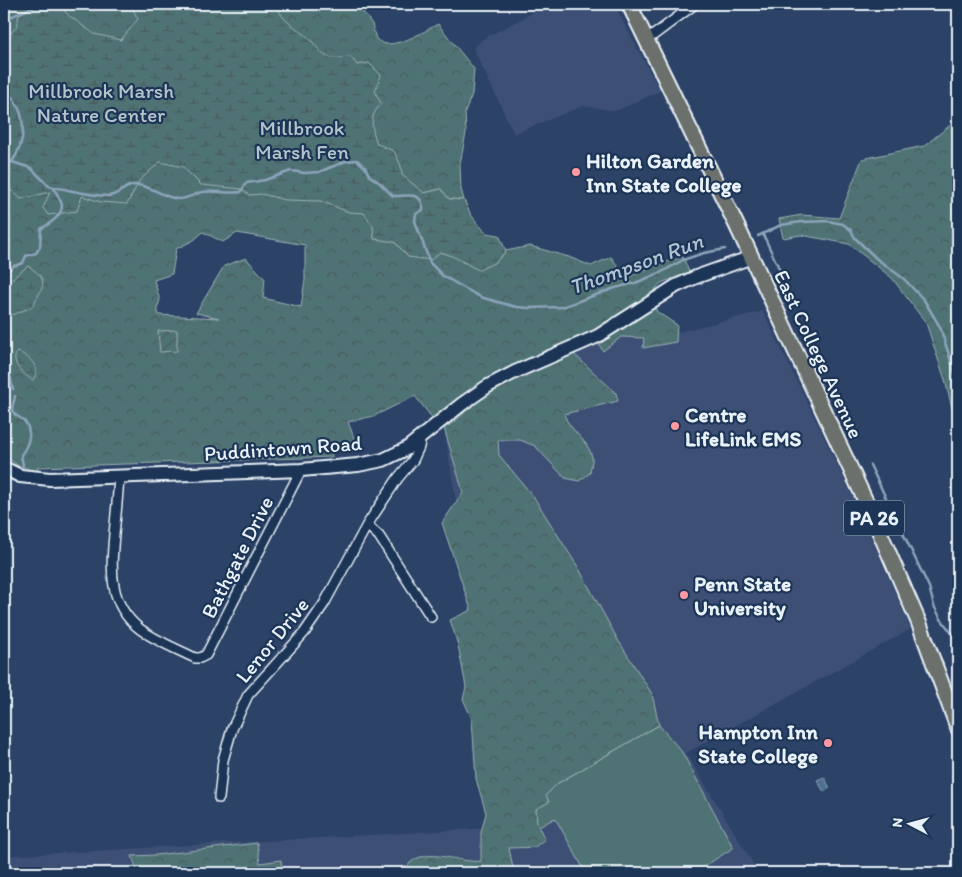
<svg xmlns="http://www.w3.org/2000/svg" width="962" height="877" viewBox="0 0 962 877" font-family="Itim,sans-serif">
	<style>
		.built { fill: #3c4f74 }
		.grass { fill: #507374; stroke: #9cb2b6 }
		.forest { fill: url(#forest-crowns); stroke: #9cb2b6; fill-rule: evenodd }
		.wetland { fill: url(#wetland-marsh); stroke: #9cb2b6 }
		.garden { fill: url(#garden-furrows); stroke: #9cb2b6 }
		.water { fill: url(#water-waves); stroke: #8ca4bb }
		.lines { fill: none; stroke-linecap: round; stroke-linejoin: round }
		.stream { stroke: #8ca4bb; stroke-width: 2.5 }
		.street-casing { stroke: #e8f1f8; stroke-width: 12 }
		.secondary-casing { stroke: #e8f1f8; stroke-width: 16 }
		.primary-casing { stroke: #e8f1f8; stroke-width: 18 }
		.street { stroke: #1d3557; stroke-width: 9 }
		.secondary { stroke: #1d3557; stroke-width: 12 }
		.primary { stroke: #6c706d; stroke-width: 14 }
		.poi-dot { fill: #ff9aa2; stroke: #1d3557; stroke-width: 2 }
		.labels { text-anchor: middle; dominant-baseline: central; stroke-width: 4.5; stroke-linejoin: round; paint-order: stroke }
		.shield { fill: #1d3557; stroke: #abb9c8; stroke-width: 1 }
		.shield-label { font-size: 20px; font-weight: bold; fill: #e8f1f8 }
		.park-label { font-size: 21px; fill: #b3c5ca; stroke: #1d3557 }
		.poi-label { font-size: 21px; font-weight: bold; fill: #e8f1f8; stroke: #1d3557; text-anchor: start }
		.street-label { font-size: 21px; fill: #e8f1f8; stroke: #1d3557 }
		.water-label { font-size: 22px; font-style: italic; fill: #b2c4d4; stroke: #1d3557 }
	</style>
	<defs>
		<pattern id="forest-crowns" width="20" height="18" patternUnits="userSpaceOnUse" patternTransform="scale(1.25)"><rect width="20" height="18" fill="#507374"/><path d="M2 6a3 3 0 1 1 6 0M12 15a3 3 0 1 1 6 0" fill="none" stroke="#4a5b5d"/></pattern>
		<pattern id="wetland-marsh" width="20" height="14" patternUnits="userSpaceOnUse" patternTransform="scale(1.25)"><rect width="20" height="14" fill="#507374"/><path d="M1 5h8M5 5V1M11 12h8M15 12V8" fill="none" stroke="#4a5b5d"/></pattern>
		<pattern id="garden-furrows" width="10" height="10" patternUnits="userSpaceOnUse" patternTransform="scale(1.25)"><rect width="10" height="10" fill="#507374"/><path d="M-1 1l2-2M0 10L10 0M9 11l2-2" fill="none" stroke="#4a5b5d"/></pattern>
		<pattern id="water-waves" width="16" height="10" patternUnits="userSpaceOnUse" patternTransform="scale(1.25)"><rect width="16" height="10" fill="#4f7192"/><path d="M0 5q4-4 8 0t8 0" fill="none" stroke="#4a5a6a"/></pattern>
	</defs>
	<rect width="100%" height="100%" fill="#2c4266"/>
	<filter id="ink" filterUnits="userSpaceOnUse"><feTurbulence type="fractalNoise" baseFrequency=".02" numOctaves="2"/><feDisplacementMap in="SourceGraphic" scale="10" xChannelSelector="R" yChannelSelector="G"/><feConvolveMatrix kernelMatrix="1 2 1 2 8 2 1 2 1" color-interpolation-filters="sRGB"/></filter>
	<g filter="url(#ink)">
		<!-- built -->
		<path class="built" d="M530,4H614L660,91L616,111L583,106L514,134L473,48L483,39L534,12Z
			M763,311L861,514L911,629L686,753L759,873H4V856L489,828L474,611L443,422L483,392L605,335L654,338Z"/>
		<!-- grass -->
		<path class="grass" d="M659,725L682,752L733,847V848L694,873H586L555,818L539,827L536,824V808L548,802L546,795L558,783Z"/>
		<!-- forest -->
		<path class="forest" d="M4,4H357L372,24L376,39C379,41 383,44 387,44C404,44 423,32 438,24L474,69L472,94L465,112L466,133L460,164L461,189L464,200L449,199L441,189L424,193L371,223L395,242L408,257L439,252L453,255L464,263L496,262L506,251L530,246L569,257L591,266L611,257L627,278L654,266L683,257L689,272L661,283L650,295L657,312L677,325L676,342L643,348L644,338L621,337L603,351L593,335L454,402L433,419L415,396L374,416L348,422L355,440L331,450L332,457L38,467L37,472L17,465L4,455ZM203,232L223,242L237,233L305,245V279L301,307L263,298L265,279L246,258L224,266L196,313L219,318L159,315L157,309L160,300L154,280L172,274L176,249L194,240Z
			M958,119V432L945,380L926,323L892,278L849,244L801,235L783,238L779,219L802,215L839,218L862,159L924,146Z
			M574,354L616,393L618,401L564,414C569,431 588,439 592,457C593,462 590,468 590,473L579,481L565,478L535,446L520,440H498L499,455L533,496L578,567L618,640L652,694L659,725L558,783L546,795L549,802L536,809L537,824L545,839L535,847L509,848L514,873H404C406,870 408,865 410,863C428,846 460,864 481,861V832L486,813L476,779L472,719L463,699L466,687L458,645L450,620L471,610L442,523L463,492L444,428C460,420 469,406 483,396C508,377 545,366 574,354Z
			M257,843L260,863L281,860L283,873H138L132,856L156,855Z"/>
		<!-- wetland -->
		<path class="wetland" d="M42,4H60L67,14L94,34L121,40L138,19L131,6L126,4H276C282,23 298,27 311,40C317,46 321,56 331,58C337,59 345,57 351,57L357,65L369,63L381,75L375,91L381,104C368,117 372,128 377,144L394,151L401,166L402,175L424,193L441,189L449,199L464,200L471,215L486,233L499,235L506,251L496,262L479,270C465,264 454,255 440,252L431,260L408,257L395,242L374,239L373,226L364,213L349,212L320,201L286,200L261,194L249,195L242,189L201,185L183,167L160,162L140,180L127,204L101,202L82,196L77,211L48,215L43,208L50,192L21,199L4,184V41L17,26L19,14Z
			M28,266C51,281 43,286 32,307L12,315L4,305V285Z
			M18,352C29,356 42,368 33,380C24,376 8,360 18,352Z"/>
		<!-- garden -->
		<path class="garden" d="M177,330V351L160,352L158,331Z"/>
		<!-- water -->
		<path class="water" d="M824,777L830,788L824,792L817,780Z"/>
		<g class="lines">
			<!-- stream -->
			<path class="stream" d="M4,23L6,19L39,4
				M4,90C27,107 28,139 12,162L4,163
				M12,162L31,168L49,186L53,187C66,189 104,199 113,195C122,192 127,184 137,185C149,185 163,197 177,199C186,200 194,194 202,192C215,190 228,194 241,192L246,183L265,180L291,171L305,173L319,172L346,161L357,160L365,167L370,176L380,183L393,196C405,197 423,189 423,210L416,214L415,221L430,263L443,276L480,297L516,307L530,308L562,307L615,288L635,283L660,273L683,260L704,253L725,249
				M763,234L784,279
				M758,236L781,225L801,222L828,221L843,224L851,230L855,238L877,259L904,279L924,300L940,327L958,383
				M4,274L13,266L23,263L26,256L36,253L40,247L41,229C49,224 66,214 61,202C59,197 56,192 53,187
				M4,330V338
				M4,351L13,389
				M15,396C15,401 10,407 13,412C15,416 22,418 25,422C33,433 28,446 21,455L23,465L20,471
				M870,465L929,587L934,606L941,619L957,640L956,653L958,668"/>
			<defs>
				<path id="street" d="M647,40L695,4
					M119,476C118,495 116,515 114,534C111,570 108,604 140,629C156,641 177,649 195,658H200L206,655L301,470
					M367,525L379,536L431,617
					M219,798L223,760L232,729L248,695L304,633L324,604L367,525L398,478L413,460L419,447L421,436"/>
				<path id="secondary" d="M4,468L20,476L50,479L301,470L358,465L383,460L406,449L462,404L488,386L515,372L598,336L676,286L696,277L752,257"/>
				<path id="primary" d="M629,4L736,224L874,519L919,623L958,728"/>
			</defs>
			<!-- street casing -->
			<use href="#street" class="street-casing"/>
			<!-- secondary casing -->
			<use href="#secondary" class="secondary-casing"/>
			<!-- primary casing -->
			<use href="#primary" class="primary-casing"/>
			<!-- street -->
			<use href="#street" class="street"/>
			<!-- secondary -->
			<use href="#secondary" class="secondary"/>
			<!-- primary -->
			<use href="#primary" class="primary"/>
		</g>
	</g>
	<!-- markers -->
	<g class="poi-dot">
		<circle cx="576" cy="172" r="5"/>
		<circle cx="675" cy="426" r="5"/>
		<circle cx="684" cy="595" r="5"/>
		<circle cx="828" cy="743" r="5"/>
	</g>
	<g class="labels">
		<!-- shield labels -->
		<rect class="shield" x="844" y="500.5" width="60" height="35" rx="4"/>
		<g class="shield-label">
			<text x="874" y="518">PA 26</text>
		</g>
		<!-- park labels -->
		<g class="park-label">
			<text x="101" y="90">Millbrook Marsh<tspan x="101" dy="24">Nature Center</tspan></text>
			<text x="302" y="127">Millbrook<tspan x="302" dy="24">Marsh Fen</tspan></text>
		</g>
		<!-- poi labels -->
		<g class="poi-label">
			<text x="586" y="160">Hilton Garden<tspan x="586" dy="24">Inn State College</tspan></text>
			<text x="685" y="414">Centre<tspan x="685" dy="24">LifeLink EMS</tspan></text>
			<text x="694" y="583">Penn State<tspan x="694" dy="24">University</tspan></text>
			<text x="818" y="731" text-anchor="end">Hampton Inn<tspan x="818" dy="24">State College</tspan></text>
		</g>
		<!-- street labels -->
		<g class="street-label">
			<text transform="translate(819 354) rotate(65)">East College Avenue</text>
			<text transform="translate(283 448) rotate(-4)">Puddintown Road</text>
			<text transform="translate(237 557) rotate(-63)">Bathgate Drive</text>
			<text transform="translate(272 640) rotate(-51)">Lenor Drive</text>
		</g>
		<!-- water labels -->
		<g class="water-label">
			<text transform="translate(636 264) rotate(-20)">Thompson Run</text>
		</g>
	</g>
	<!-- margin -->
	<rect width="962" height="877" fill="none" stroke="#1d3557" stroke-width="20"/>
	<rect x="10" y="10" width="942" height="857" fill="none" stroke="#e8f1f8" stroke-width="2" filter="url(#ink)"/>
	<!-- north arrow -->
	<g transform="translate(910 824) rotate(276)" stroke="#1d3557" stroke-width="4" paint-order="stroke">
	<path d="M0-4L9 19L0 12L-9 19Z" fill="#e8f1f8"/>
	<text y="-8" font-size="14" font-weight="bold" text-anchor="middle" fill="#e8f1f8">N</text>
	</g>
</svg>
